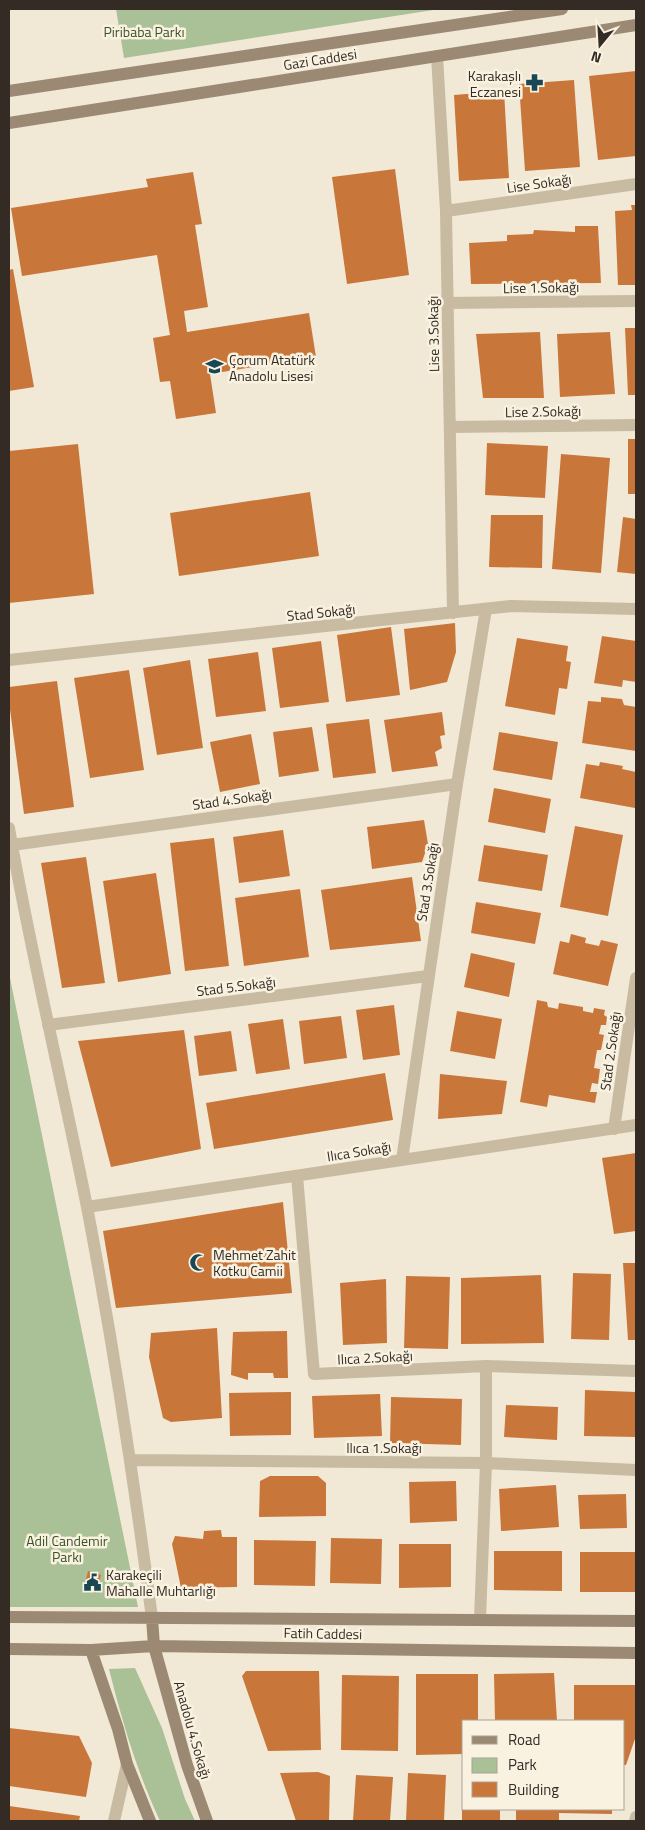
<svg xmlns="http://www.w3.org/2000/svg" width="645" height="1830" viewBox="0 0 645 1830" font-family="'Titillium Web',sans-serif">
	<style>
		.green { fill: #aac096 }
		.building { fill: #c9763b }
		.lines { fill: none; stroke-linecap: round; stroke-linejoin: round }
		.street { stroke: #c9baa2; stroke-width: 12 }
		.secondary { stroke: #9c8973; stroke-width: 12 }
		.labels { text-anchor: middle; dominant-baseline: central; stroke-width: 5; stroke-linejoin: round; paint-order: stroke }
		.park-label { font-size: 14px; fill: #3b5228; stroke: #f9f2e1 }
		.street-label { font-size: 14px; fill: #332b24; stroke: #f9f2e1 }
		.poi-label { font-size: 14px; fill: #332b24; stroke: #f9f2e1; text-anchor: start }
	</style>
	<rect width="100%" height="100%" fill="#f1e9d5"/>
	<!-- green -->
	<path class="green" d="M116,9H440L124,58Z
		M9,973L138,1607H9Z
		M135,1668L162,1728L185,1799L195,1821H160C137,1772 122,1721 109,1669Z"/>
	<!-- building -->
	<path class="building" d="M636,71V156L598,160L589,76Z
		M574,80L580,167L525,171L519,84Z
		M504,91L509,178L459,181L454,95Z
		M395,169L409,275L347,284L332,177Z
		M193,172L202,224L195,225L208,307L184,311L187,332L309,313L316,357L210,374L216,413L176,419L170,381L160,382L153,338L170,335L157,255L22,276L11,208L148,187L146,179Z
		M631,205H636V285H618L615,211L632,210Z
		M575,226H598L601,283L471,284L469,243L507,241V235L533,234L534,230L575,232Z
		M13,269L34,387L9,391V270Z
		M625,328H636V395H628Z
		M540,332L544,398H483L476,334Z
		M610,332L615,394L560,397L557,334Z
		M628,439H636V494H628Z
		M487,443L548,446L545,498L485,495Z
		M78,444L94,594L9,603V451Z
		M561,454L610,458L601,573L552,569Z
		M310,492L319,556L179,576L170,513Z
		M491,515H543L542,568L489,567Z
		M623,517L636,519V574L617,572Z
		M455,623L456,652L447,682L410,690L404,629Z
		M391,627L400,695L346,702L337,635Z
		M602,636L636,641V682L623,680L622,687L594,683Z
		M517,638L568,646L566,661L571,662L567,689L559,688L555,715L505,706Z
		M321,641L329,702L280,708L272,648Z
		M258,652L266,711L216,717L208,659Z
		M190,660L203,748L157,755L143,668Z
		M129,670L144,770L90,778L74,678Z
		M57,681L74,807L24,814L9,702V687Z
		M601,697L622,699L624,705L636,707V751L582,743L588,701L601,702Z
		M442,712L445,735L440,736L442,748L435,752L438,766L392,772L384,720Z
		M369,719L376,773L333,778L326,724Z
		M312,727L319,771L279,777L273,732Z
		M499,732L558,742L552,780L493,770Z
		M251,734L260,784L220,792L210,742Z
		M600,762L623,766L622,769L636,772L635,808L580,798L586,764L599,766Z
		M494,788L551,799L545,833L488,822Z
		M424,820L428,844L422,862L372,869L367,827Z
		M575,826L623,835L608,916L560,907Z
		M283,830L290,876L239,883L233,837Z
		M214,838L229,966L185,971L170,843Z
		M484,845L548,855L542,891L478,881Z
		M86,857L105,983L62,988L41,863Z
		M156,873L171,974L118,982L103,881Z
		M412,877L421,941L330,950L321,890Z
		M300,889L309,957L244,966L235,898Z
		M476,902L541,913L535,944L471,933Z
		M571,934L586,938L585,943L599,946L601,940L618,944L608,986L553,974L560,941L569,943Z
		M471,953L515,963L509,997L464,987Z
		M537,1000L547,1002L548,1007L558,1009L559,1003L583,1007V1011L593,1013L594,1008L605,1010L604,1015L607,1017L606,1025H601L599,1034L604,1035L601,1050H597L594,1068L600,1069L598,1084L592,1083L590,1092H597L595,1103L549,1095L547,1107L520,1102Z
		M394,1005L400,1055L363,1060L356,1010Z
		M457,1011L502,1019L495,1059L450,1051Z
		M341,1016L347,1058L304,1064L299,1021Z
		M283,1019L290,1069L256,1074L248,1024Z
		M184,1030L201,1149L111,1167L78,1041Z
		M231,1031L237,1071L199,1076L194,1036Z
		M385,1073L393,1120L214,1149L206,1103Z
		M440,1074L507,1081L502,1114L438,1119Z
		M636,1153V1231L614,1234L602,1158Z
		M283,1202L292,1293L116,1308L103,1231Z
		M623,1263H636V1340H628Z
		M573,1273L611,1274L609,1340L571,1339Z
		M541,1275L544,1343L461,1344V1278Z
		M406,1276L450,1277L448,1349L404,1348Z
		M386,1279L387,1343L343,1345L340,1283Z
		M217,1328L222,1418L171,1422L163,1418L149,1357L151,1333Z
		M287,1331L288,1378H274L273,1373H248V1380L231,1375L233,1332Z
		M585,1390L636,1392V1437L584,1436Z
		M291,1392V1435L230,1436L229,1393Z
		M380,1394L382,1436L314,1438L312,1396Z
		M391,1397L462,1399L461,1445L390,1443Z
		M506,1405L558,1407L557,1440L504,1437Z
		M270,1476H318L326,1483V1516L259,1517L260,1481Z
		M456,1481L457,1521L410,1523L409,1482Z
		M556,1485L559,1527L501,1531L499,1489Z
		M626,1494L627,1528L580,1529L578,1495Z
		M221,1530L222,1537H237V1587L181,1588L172,1544L175,1536L203,1539L204,1531Z
		M331,1538L382,1539L381,1584L330,1583Z
		M254,1540L316,1541L315,1586L254,1585Z
		M399,1544H451V1587L399,1588Z
		M494,1551H562V1591L494,1590Z
		M580,1552H636V1592H580Z
		M88,1571L101,1575L96,1593L84,1589Z
		M246,1671H319L321,1750L268,1751L242,1676Z
		M554,1673L557,1721H495L494,1674Z
		M416,1674H478V1721H464V1754L416,1755Z
		M342,1675L399,1676L398,1751L341,1750Z
		M574,1685H636V1736L626,1765H624V1721H574Z
		M9,1728L79,1736L92,1763L86,1797L9,1786Z
		M318,1772L330,1776L329,1821H296L280,1773Z
		M408,1773L446,1775L444,1821H406Z
		M356,1775L393,1777L390,1821H353Z
		M9,1806L80,1816L79,1821H9Z
		M462,1809H500V1821H462Z
		M516,1809H612V1814L559,1813V1821H516Z"/>
	<g class="lines">
		<!-- street -->
		<path class="street" d="M437,56L446,211L453,613
			M446,211L636,184
			M447,303L636,301
			M450,427L636,425
			M9,660L511,606L636,609
			M9,828C31,955 62,1081 87,1207C113,1343 134,1480 152,1618
			M12,845L457,784
			M48,1025L428,976
			M614,1129L636,978
			M402,1160L457,784L486,609
			M297,1176L314,1374L486,1366L636,1371
			M87,1207L636,1125
			M131,1460L486,1463L636,1470
			M480,1619L486,1463V1366
			M114,1821L127,1764
			M635,1821L636,1817"/>
		<!-- secondary -->
		<path class="secondary" d="M9,91L562,9
			M9,123L636,25
			M9,1617L636,1621
			M152,1618L154,1646L187,1765L207,1821
			M9,1649L91,1650L154,1646L636,1653
			M91,1650L118,1729L127,1764L150,1821"/>
	</g>
	<!-- icons -->
	<defs>
		<symbol id="pharmacy-bare" viewBox="-9 -9 18 18"><path d="M-2-6h4v4h4v4h-4v4h-4v-4h-4v-4h4Z" fill="#194755" stroke="#f9f2e1" stroke-width="2.5" paint-order="stroke"/></symbol>
		<symbol id="school-bare" viewBox="-9 -9 18 18"><path d="M0-5L7-2L0 1L-7-2ZM-4 1L0 2.5L4 1V4Q0 6-4 4Z" fill="#194755" stroke="#f9f2e1" stroke-width="2.5" paint-order="stroke"/></symbol>
		<symbol id="mosque-bare" viewBox="-9 -9 18 18"><path d="M3.5-4.9A6 6 0 1 0 3.5 4.9A5 5 0 1 1 3.5-4.9Z" fill="#194755" stroke="#f9f2e1" stroke-width="2.5" paint-order="stroke"/></symbol>
		<symbol id="civic-bare" viewBox="-9 -9 18 18"><path d="M-.6-6.5H3V-4.5H.6V-3L4-1V1h2V6H-6V1h2V-1L-.6-3ZM-1.2 2.5V6h2.4V2.5Z" fill="#194755" stroke="#f9f2e1" stroke-width="2.5" paint-order="stroke"/></symbol>
	</defs>
	<g fill-rule="evenodd">
		<use href="#pharmacy-bare" x="522" y="70" width="25" height="25"/>
		<use href="#school-bare" x="202" y="354" width="25" height="25"/>
		<use href="#mosque-bare" x="186" y="1250" width="25" height="25"/>
		<use href="#civic-bare" x="80" y="1570" width="25" height="25"/>
	</g>
	<g class="labels">
		<!-- park labels -->
		<g class="park-label">
			<text x="144" y="31">Piribaba Parkı</text>
			<text x="67" y="1540">Adil Candemir<tspan x="67" dy="16">Parkı</tspan></text>
		</g>
		<!-- street labels -->
		<g class="street-label">
			<text transform="translate(320 59) rotate(-9)">Gazi Caddesi</text>
			<text transform="translate(539 183) rotate(-8)">Lise Sokağı</text>
			<text transform="translate(541 287) rotate(-1)">Lise 1.Sokağı</text>
			<text transform="translate(433 334) rotate(-91)">Lise 3.Sokağı</text>
			<text transform="translate(543 411) rotate(-1)">Lise 2.Sokağı</text>
			<text transform="translate(321 612) rotate(-6)">Stad Sokağı</text>
			<text transform="translate(232 799) rotate(-8)">Stad 4.Sokağı</text>
			<text transform="translate(427 882) rotate(-81)">Stad 3.Sokağı</text>
			<text transform="translate(236 986) rotate(-7)">Stad 5.Sokağı</text>
			<text transform="translate(610 1051) rotate(-82)">Stad 2.Sokağı</text>
			<text transform="translate(359 1151) rotate(-9)">Ilıca Sokağı</text>
			<text transform="translate(375 1357) rotate(-3)">Ilıca 2.Sokağı</text>
			<text x="384" y="1447">Ilıca 1.Sokağı</text>
			<text transform="translate(323 1633) rotate(1)">Fatih Caddesi</text>
			<text transform="translate(193 1730) rotate(74)">Anadolu 4.Sokağı</text>
		</g>
		<!-- poi labels -->
		<g class="poi-label">
			<text x="521" y="75" text-anchor="end">Karakaşlı<tspan x="521" dy="16">Eczanesi</tspan></text>
			<text x="229" y="359">Çorum Atatürk<tspan x="229" dy="16">Anadolu Lisesi</tspan></text>
			<text x="213" y="1254">Mehmet Zahit<tspan x="213" dy="16">Kotku Camii</tspan></text>
			<text x="106" y="1574">Karakeçili<tspan x="106" dy="16">Mahalle Muhtarlığı</tspan></text>
		</g>
	</g>
	<!-- border -->
	<rect width="645" height="1830" fill="none" stroke="#332b24" stroke-width="20"/>
	<!-- legend -->
	<rect x="462" y="1720" width="162" height="90" fill="#f9f2e1" stroke="#aaa295"/>
	<rect x="472" y="1736" width="25" height="8" fill="#9c8973" stroke="#aaa295"/>
	<text x="508" y="1745" font-size="15" fill="#332b24">Road</text>
	<rect x="472" y="1758" width="25" height="15" fill="#aac096" stroke="#aaa295"/>
	<text x="508" y="1770" font-size="15" fill="#332b24">Park</text>
	<rect x="472" y="1782" width="25" height="15" fill="#c9763b" stroke="#aaa295"/>
	<text x="508" y="1795" font-size="15" fill="#332b24">Building</text>
	<!-- north arrow -->
	<g transform="translate(600 45) rotate(198)" stroke="#f9f2e1" stroke-width="4" paint-order="stroke">
	<path d="M0-4L9 19L0 12L-9 19Z" fill="#332b24"/>
	<text y="-8" font-size="14" font-weight="bold" text-anchor="middle" fill="#332b24">N</text>
	</g>
</svg>
